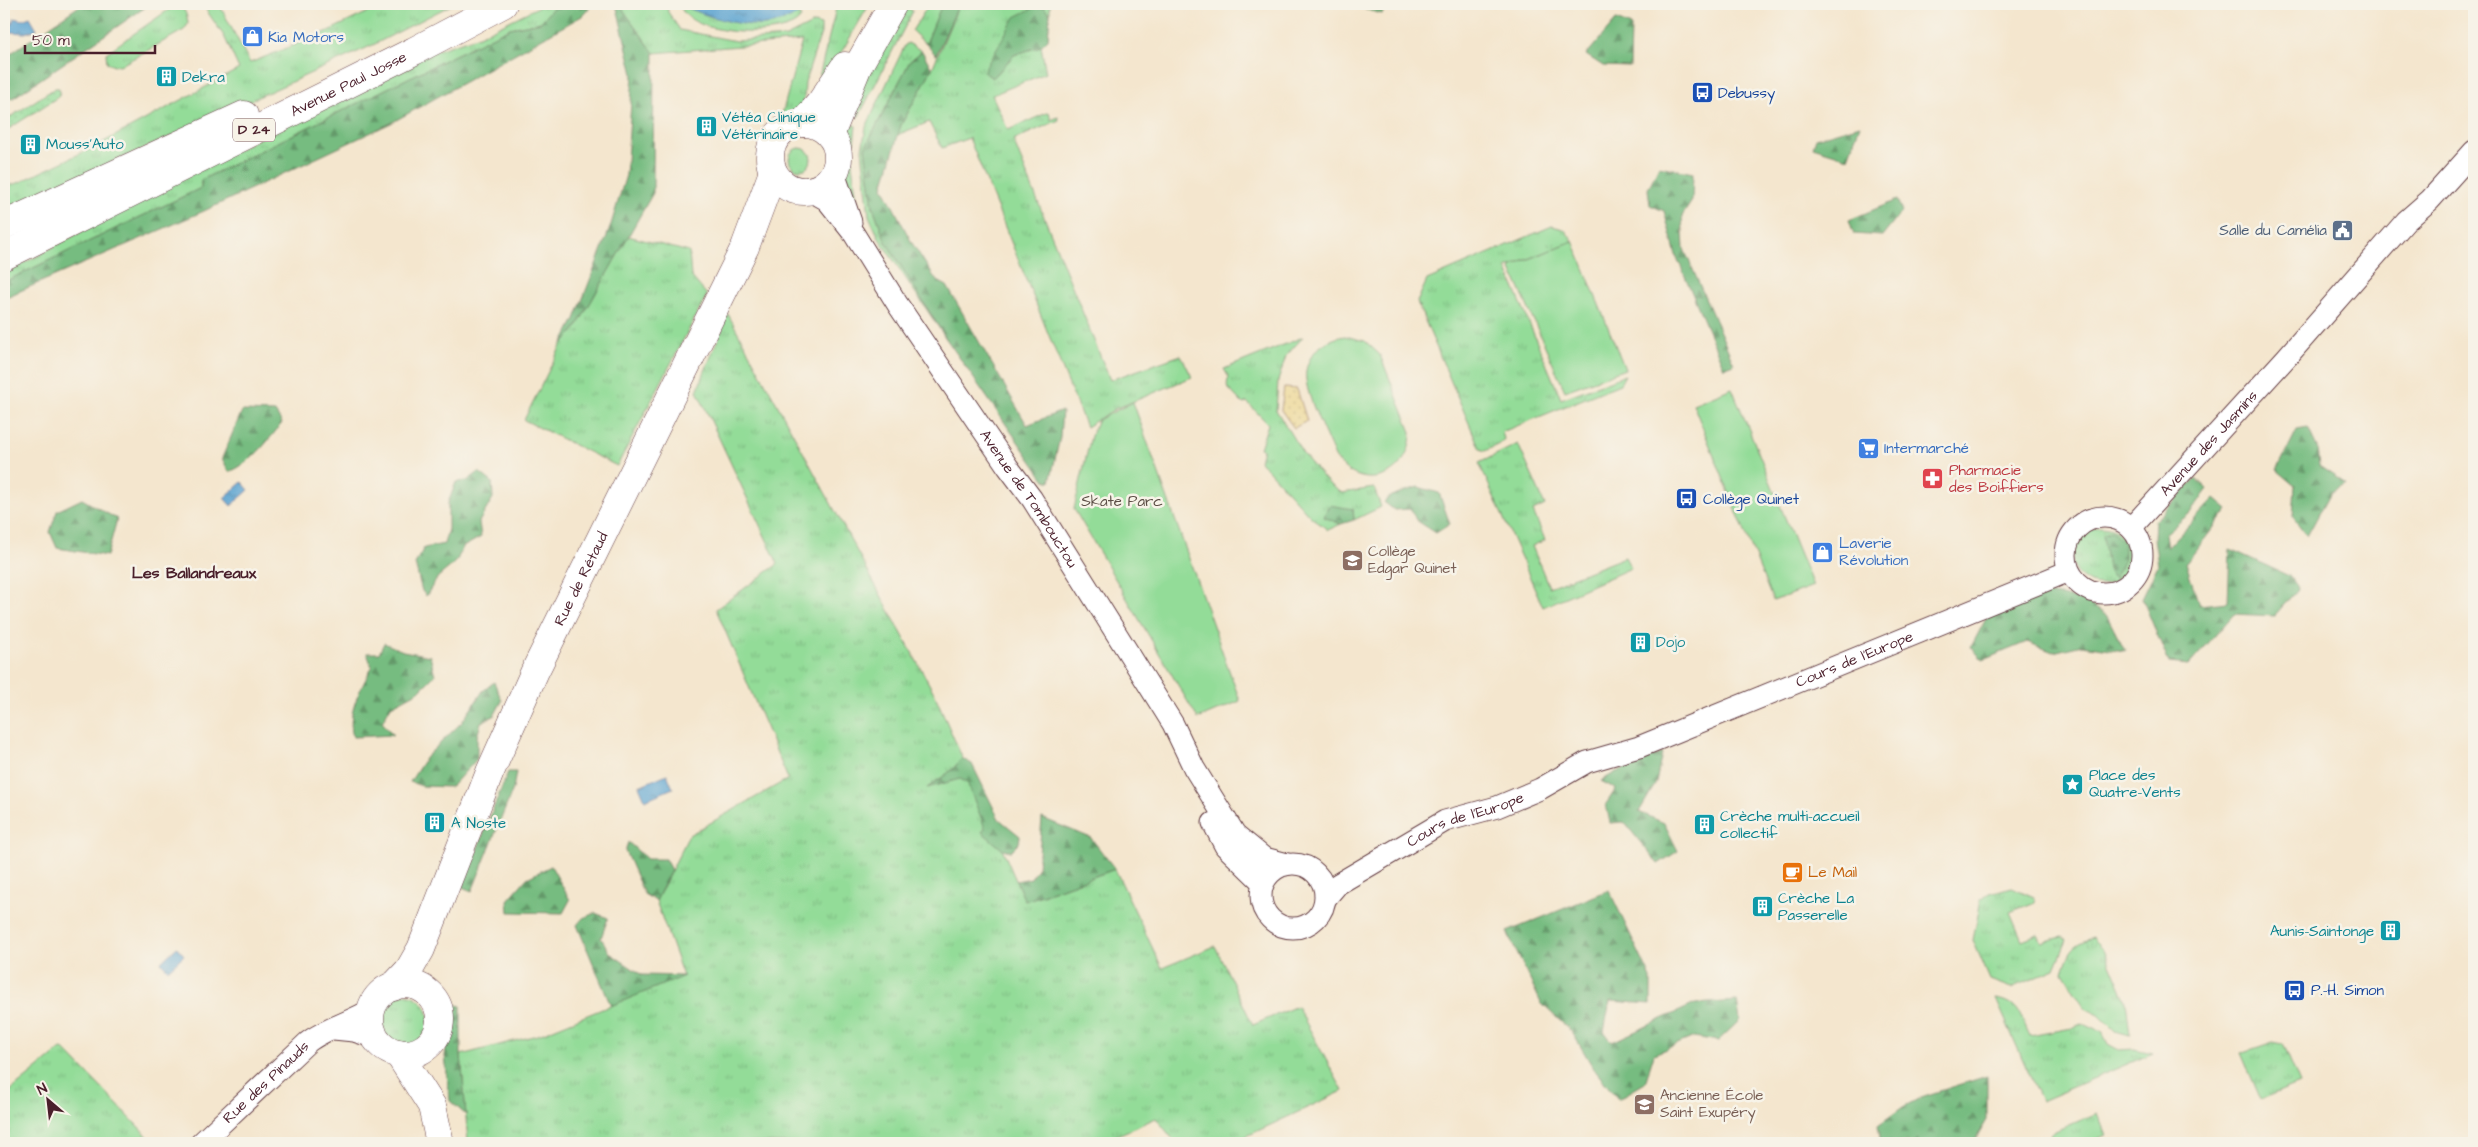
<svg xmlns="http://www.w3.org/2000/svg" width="2478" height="1147" viewBox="0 0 2478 1147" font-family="'Architects Daughter',sans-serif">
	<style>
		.grass { fill: url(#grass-tufts); stroke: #6e7e62 }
		.forest { fill: url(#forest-firs); stroke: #606e56 }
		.sand { fill: url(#sand-dots); stroke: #9c7c64 }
		.park { fill: #93dc98; stroke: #6e7e62 }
		.garden { fill: url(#garden-dots); stroke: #6e7e62 }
		.water { fill: url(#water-ripples); stroke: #51607e }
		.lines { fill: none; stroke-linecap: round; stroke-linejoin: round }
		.minor-casing { stroke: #643d43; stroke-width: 23 }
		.major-casing { stroke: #643d43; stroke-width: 29 }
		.minor { stroke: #fff; stroke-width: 21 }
		.major { stroke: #fff; stroke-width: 28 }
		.labels { text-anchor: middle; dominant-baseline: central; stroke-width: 5; stroke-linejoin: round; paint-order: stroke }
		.shield { fill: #f7f3e8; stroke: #7e5f64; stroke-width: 1 }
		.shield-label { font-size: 14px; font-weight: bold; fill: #4a1f2b }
		.shop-label { font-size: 15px; fill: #366cbe; stroke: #f7f3e8; text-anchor: start }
		.culture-label { font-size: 15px; fill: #0d838f; stroke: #f7f3e8; text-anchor: start }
		.street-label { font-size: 15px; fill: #4a1f2b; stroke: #f7f3e8 }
		.transit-label { font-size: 15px; fill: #164399; stroke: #f7f3e8; text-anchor: start }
		.service-label { font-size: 15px; fill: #4e5e75; stroke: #f7f3e8; text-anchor: end }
		.health-label { font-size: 15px; fill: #be3a42; stroke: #f7f3e8; text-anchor: start }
		.park-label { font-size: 15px; fill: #5c4e46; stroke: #f7f3e8 }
		.education-label { font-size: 15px; fill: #785e54; stroke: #f7f3e8; text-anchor: start }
		.food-label { font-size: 15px; fill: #c56008; stroke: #f7f3e8; text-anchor: start }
		.neighbourhood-label { font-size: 16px; font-weight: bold; fill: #4a1f2b; stroke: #f7f3e8 }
	</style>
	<defs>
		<pattern id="grass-tufts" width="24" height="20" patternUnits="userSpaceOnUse" patternTransform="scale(1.25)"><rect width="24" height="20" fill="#93dc98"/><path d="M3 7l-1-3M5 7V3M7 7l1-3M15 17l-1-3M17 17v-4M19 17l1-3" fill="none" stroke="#80bc83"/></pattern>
		<pattern id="forest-firs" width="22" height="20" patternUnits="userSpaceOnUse" patternTransform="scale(1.25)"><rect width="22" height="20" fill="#76bc80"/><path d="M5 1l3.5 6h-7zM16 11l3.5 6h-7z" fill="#639869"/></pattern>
		<pattern id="sand-dots" width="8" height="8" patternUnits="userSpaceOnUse" patternTransform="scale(1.25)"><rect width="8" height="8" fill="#eeda9e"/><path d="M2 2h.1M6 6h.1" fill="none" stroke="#cebb88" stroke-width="1.8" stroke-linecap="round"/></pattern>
		<pattern id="garden-dots" width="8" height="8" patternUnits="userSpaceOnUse" patternTransform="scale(1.25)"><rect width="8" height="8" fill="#93dc98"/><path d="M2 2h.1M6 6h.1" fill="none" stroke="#80bc83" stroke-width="1.8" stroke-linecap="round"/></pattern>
		<pattern id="water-ripples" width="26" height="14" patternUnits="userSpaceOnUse" patternTransform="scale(1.25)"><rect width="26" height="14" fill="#58a2d0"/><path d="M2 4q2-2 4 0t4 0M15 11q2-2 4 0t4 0" fill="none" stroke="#4b83a9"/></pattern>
	</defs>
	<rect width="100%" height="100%" fill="#f7f3e8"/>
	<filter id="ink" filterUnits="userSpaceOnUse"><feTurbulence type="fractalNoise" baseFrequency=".02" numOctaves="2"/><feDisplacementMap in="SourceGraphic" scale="10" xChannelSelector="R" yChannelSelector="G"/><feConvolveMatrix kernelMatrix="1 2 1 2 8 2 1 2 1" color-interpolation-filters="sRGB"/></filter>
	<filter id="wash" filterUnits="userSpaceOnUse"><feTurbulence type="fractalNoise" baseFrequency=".0096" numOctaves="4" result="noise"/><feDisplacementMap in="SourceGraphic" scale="20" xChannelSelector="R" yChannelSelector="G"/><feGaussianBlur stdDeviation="1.12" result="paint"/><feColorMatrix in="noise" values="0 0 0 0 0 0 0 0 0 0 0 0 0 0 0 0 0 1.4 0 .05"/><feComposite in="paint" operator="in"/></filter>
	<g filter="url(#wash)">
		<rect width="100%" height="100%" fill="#f4e6ce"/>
		<!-- grass -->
		<path class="grass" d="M177,4C185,9 187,14 188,24L184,30L123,64L114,66L107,63L106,53Z
			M202,4H219L250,63L324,33L385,4H453L373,45L4,212V187L18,183L98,145L239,69L224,36Z
			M544,4H556L541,22L510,28L201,180V188L4,282V274L180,178L429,53L479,36Z
			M619,4H667L668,12L680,30L736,41L786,37L814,23L821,25V33L805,82L804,99L801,107L781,118L802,41L654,53Z
			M680,4H825L820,7L794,8L791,11L801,17C792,40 685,38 680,4Z
			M837,4L869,5L820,89L818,81Z
			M929,4H942L926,44L912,31Z
			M959,4H1050V14L1044,7L993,78L1014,55L1041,46L1046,73L992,95L1008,130L1049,112L1051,120L1058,117L1059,120L1013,140L1110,380L1181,355L1192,377L1115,409L1086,427L969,138L942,148L929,122L897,135L901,125L932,69Z
			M908,43L922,51L910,61L865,148L873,207L886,242L947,340L880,240L869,216L862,149L866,127L905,45Z
			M840,119L856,126L852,164L858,207C842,180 836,149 840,119Z
			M789 159a11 11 0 1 1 22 0a11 11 0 1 1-22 0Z
			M1552,226L1564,229L1573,241L1506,268L1561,399L1625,375L1620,384L1502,432L1504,439L1501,443L1485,451L1480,449L1417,302L1427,280Z
			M628,236L689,252L691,276L707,295L617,466L524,420L562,344L576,328Z
			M728,314L934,693L1025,901L1115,869L1162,968L1215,946L1253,1025L1297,1006L1343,1091L1232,1143H1176L1156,1118L1100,1143H468L461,1055L541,1034L683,976L656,901L689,835L788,779L716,609L778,564L697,391Z
			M1303,337L1286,356L1278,381L1276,410L1303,454L1329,484L1342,493L1374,488L1381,507L1354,520L1353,509L1324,517L1341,524L1328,530L1311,517L1260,461L1263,449L1260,448L1268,424L1247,402L1243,404L1227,387L1228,376L1224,369Z
			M1518,444L1545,505L1533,511L1545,540L1532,546L1549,587L1625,557L1631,568L1543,607L1479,463Z
			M2072 556a29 29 0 1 1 58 0a29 29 0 1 1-58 0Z
			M2012,887L2034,897L2035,902L2010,912L2022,940L2038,934L2042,942L2062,937L2067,940L2055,969L2011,988L1990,980L1973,940L1981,900L1990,893Z
			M2093,938L2104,949L2126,1001L2130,1035L2115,1031L2099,1015L2085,1008L2063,972C2070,951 2071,945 2093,938Z
			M377 1020a26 26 0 1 1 52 0a26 26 0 1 1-52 0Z
			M1996,999C2020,1002 2020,1016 2030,1036L2072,1028L2083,1023L2102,1032L2108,1044L2119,1050L2134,1049L2153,1053L2041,1101Z
			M2273,1042L2283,1044L2300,1084L2261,1100L2241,1053Z
			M61,1049L65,1050L154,1143H4V1096Z
			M2097,1113L2106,1135L2087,1143H2052L2050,1136L2054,1132Z"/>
		<!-- forest -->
		<path class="forest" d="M82,4H96L102,8L110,4H150L13,98L4,100V58Z
			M556,4H593L582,16L391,123L204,211L4,298V282L201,188V180L510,28L541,22Z
			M616,4H619L654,53L653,193L576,328L562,344L575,319L610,228L626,175L633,74Z
			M942,4H959L936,55L926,44Z
			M1366,4H1389L1382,14L1364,9Z
			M1035,7H1044L1050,14L1048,39L1041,46L1014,55L993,78L983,72L1015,17Z
			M1616,20L1631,26L1630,67L1603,66L1586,55Z
			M922,51L932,69L901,125L883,187L912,243L936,280L947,286L1027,425L1062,411L1060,437L1050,482L1044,479L947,340L886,242L873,207L865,148L910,61Z
			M1860,125L1848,158L1813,147L1816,138Z
			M1659,166L1693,173L1692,201L1682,216L1684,249L1734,364L1724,368L1676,255L1664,211L1650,205L1648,189Z
			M1897,200L1902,211L1882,236L1854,234L1849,220Z
			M242,411L275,412L282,423C267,442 252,463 229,472L222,458Z
			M2308,428L2317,447L2319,466L2346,484L2331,492L2307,536L2293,517L2295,485L2277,470L2297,430Z
			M479,472L492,482L493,498L479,522L481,537L463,547L456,562L438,577L426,596L422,591L415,564L424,548L444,544L448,529V503L456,482L467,481Z
			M2196,478L2208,489L2190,513L2165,534L2167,548L2215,498L2228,509L2186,563L2199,605L2228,602L2230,549L2289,576L2298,589L2274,616L2234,614L2189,665L2169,663L2142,598L2158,565L2154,538L2155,521Z
			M1418,487L1439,493L1450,524L1436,533L1416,520L1411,509L1394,510L1384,502L1391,496Z
			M82,499L117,519L107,556L57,548L50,532L57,511Z
			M1329,505L1353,509L1354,520L1341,524L1324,517Z
			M2112,531L2124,542V560L2114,579L2108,569L2103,535Z
			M2040,593L2084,600L2107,616L2125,651L2082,645L2053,652L2027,642L1983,660L1971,647L1988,615Z
			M384,643L403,651L430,656L435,675L419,691L391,706L382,722L393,735L353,737C346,712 361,689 372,667L367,653H379Z
			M494,682L502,701L494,716L481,722L477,737V759L451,787L422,786L410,782L426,757L462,722L483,691Z
			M1662,753L1656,783L1639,812L1664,823L1678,851L1658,864L1624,822L1610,823L1606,804L1616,789L1601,781L1616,772Z
			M962,758L972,764L999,819L1020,836L1019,843L1011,851L1003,850L982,832L985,828L967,782L960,779L927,788L952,770Z
			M508,772H516L513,789L472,891L462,887Z
			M1042,818L1091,838L1115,869L1025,901L1016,881L1031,878L1038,867Z
			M628,842L647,859H665L671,870L656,901L644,894L625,851Z
			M551,866L570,900L563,913L509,912L508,900L527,878Z
			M1609,890L1651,978V1004L1610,1001L1604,1031L1612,1042L1695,1004L1737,1001L1740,1020L1718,1041L1694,1037L1654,1054L1645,1083L1618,1099L1594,1069L1572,1032L1541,1003L1507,932Z
			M595,913L608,918L601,938L610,953L642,975L684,976L611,1006L577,925L583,918Z
			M452,1004L461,1006V1055L466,1115L450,1101L445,1056Z
			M1987,1076V1119L1973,1143H1881L1878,1125L1903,1107L1924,1096Z"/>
		<!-- sand -->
		<path class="sand" d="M1284,388L1297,389L1307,421L1294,428L1281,410Z"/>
		<!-- park -->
		<path class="park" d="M1573,241L1625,369L1565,391L1510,267Z
			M1345,336L1365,341L1380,355L1411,432C1411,477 1361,496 1335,457C1327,437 1308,400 1306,380C1303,357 1323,339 1345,336Z
			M1732,388L1813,586L1773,601L1693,404Z
			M1133,402L1240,701L1198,719L1074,509L1091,436L1098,420Z"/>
		<!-- garden -->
		<path class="garden" d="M900,4L913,11L860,114L858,117L844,110Z
			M55,88H59L60,92L58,97L4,132V121Z"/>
		<!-- water -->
		<path class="water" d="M686,4H818C804,12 789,20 772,24C749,29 707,17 686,7Z
			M30,17L37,29L25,33L9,32L14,18L22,20Z
			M242,482L249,490L231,506L224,498Z
			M667,774L673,788L645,800L639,786Z
			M177,947L184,955L168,970L161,962Z"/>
	</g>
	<g filter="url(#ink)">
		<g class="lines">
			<defs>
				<g id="minor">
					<path d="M834,173L851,222"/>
					<path id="s1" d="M811,191L827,200L854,234L898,305L1008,467L1032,499L1173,724L1194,768L1235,834L1264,858L1287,864"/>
					<circle cx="2104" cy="555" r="38"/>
					<path id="s2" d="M2131,528L2286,358L2406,221L2430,200L2474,151"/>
					<path d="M1213,823L1225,846L1263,883"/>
					<circle cx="1293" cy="896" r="32"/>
					<path id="s3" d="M1326,898L1338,884L1445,821L1497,807L1540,789L1587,762L1639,747L2069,571"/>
					<path d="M334,1029L354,1031L376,1038"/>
					<path id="s4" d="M201,1143L308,1042C326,1028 351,1022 372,1009"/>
				</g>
				<g id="major">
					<path d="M803,123L821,102L845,66"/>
					<circle cx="804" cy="157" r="34"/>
					<path d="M830,135L858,66L893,4"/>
					<path d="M4,225L244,115"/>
					<path id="s5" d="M4,256L414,51L503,4"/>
					<circle cx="405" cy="1019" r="35"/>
					<path id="s6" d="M393,987L409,970L421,949L490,772L535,671L745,247L773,172"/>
					<path d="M398,1053L432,1106L440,1143"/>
				</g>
			</defs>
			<!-- minor casing -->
			<use href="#minor" class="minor-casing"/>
			<!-- major casing -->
			<use href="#major" class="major-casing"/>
			<!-- minor -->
			<use href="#minor" class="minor"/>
			<!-- major -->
			<use href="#major" class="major"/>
		</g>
	</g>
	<!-- icons -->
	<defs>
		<symbol id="shop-square" viewBox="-11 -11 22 22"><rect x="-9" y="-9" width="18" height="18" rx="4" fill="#3f7fe0" stroke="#f7f3e8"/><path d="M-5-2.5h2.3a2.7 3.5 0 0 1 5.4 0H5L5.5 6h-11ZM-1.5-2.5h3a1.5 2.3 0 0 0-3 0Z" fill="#fff"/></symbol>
		<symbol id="building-square" viewBox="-11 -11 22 22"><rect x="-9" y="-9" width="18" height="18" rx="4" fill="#0f9aa8" stroke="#f7f3e8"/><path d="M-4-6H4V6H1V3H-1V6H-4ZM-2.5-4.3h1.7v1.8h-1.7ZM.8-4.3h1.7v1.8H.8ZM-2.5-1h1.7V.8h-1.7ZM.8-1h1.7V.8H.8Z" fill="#fff"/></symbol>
		<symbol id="bus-square" viewBox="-11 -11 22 22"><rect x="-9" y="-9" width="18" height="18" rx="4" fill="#1a4fb4" stroke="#f7f3e8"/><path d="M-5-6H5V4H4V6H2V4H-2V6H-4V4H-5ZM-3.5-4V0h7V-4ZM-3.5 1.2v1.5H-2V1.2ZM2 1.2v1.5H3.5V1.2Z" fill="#fff"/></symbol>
		<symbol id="civic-square" viewBox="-11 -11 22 22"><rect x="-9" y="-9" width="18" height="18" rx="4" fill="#5c6f8a" stroke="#f7f3e8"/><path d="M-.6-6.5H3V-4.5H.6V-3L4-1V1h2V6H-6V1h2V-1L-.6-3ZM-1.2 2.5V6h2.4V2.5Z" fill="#fff"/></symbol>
		<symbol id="supermarket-square" viewBox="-11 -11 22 22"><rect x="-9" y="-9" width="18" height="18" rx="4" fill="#3f7fe0" stroke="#f7f3e8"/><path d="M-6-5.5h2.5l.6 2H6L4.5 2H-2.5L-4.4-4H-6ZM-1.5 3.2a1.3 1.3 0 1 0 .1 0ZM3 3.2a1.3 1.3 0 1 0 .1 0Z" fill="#fff"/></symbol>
		<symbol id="pharmacy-square" viewBox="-11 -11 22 22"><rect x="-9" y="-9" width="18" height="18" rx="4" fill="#e0444e" stroke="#f7f3e8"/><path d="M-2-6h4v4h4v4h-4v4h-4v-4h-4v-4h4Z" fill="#fff"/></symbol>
		<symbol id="school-square" viewBox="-11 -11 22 22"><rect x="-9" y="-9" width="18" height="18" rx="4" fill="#8d6e63" stroke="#f7f3e8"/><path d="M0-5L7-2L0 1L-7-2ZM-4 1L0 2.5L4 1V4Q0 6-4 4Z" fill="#fff"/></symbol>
		<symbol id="sight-square" viewBox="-11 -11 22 22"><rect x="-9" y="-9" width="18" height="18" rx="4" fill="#0f9aa8" stroke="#f7f3e8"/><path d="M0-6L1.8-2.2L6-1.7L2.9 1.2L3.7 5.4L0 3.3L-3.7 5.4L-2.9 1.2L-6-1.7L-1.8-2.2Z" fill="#fff"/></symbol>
		<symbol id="cafe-square" viewBox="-11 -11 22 22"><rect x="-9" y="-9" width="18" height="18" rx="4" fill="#e8710a" stroke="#f7f3e8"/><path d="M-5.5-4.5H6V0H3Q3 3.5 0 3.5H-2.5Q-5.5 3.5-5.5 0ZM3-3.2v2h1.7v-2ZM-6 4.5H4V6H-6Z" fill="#fff"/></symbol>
	</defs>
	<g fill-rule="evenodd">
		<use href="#shop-square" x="240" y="24" width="25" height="25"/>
		<use href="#building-square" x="154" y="64" width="25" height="25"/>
		<use href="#bus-square" x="1690" y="80" width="25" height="25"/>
		<use href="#building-square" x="694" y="114" width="25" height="25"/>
		<use href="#building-square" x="18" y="132" width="25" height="25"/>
		<use href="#civic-square" x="2330" y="218" width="25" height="25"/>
		<use href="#supermarket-square" x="1856" y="436" width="25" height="25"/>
		<use href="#pharmacy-square" x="1920" y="466" width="25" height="25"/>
		<use href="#bus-square" x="1674" y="486" width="25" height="25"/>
		<use href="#shop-square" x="1810" y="540" width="25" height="25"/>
		<use href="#school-square" x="1340" y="548" width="25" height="25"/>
		<use href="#building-square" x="1628" y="630" width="25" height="25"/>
		<use href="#sight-square" x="2060" y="772" width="25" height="25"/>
		<use href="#building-square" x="422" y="810" width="25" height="25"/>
		<use href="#building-square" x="1692" y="812" width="25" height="25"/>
		<use href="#cafe-square" x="1780" y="860" width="25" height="25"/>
		<use href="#building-square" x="1750" y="894" width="25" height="25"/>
		<use href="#building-square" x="2378" y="918" width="25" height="25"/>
		<use href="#bus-square" x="2282" y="978" width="25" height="25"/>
		<use href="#school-square" x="1632" y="1092" width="25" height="25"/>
	</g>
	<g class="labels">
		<!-- shield labels -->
		<rect class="shield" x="233" y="118.5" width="42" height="23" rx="4"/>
		<g class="shield-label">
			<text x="254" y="130">D 24</text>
		</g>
		<!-- shop labels -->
		<g class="shop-label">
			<text x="268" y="37">Kia Motors</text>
			<text x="1884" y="448">Intermarché</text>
			<text x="1839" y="543">Laverie<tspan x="1839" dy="17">Révolution</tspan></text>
		</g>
		<!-- culture labels -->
		<g class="culture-label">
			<text x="182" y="77">Dekra</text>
			<text x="722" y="117">Vétéa Clinique<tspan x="722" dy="17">Vétérinaire</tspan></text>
			<text x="46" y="144">Mouss'Auto</text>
			<text x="1656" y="642">Dojo</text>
			<text x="2089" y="775">Place des<tspan x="2089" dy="17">Quatre-Vents</tspan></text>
			<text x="1720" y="816">Crèche multi-accueil<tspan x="1720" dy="17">collectif</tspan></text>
			<text x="451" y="823">A Noste</text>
			<text x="1778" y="898">Crèche La<tspan x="1778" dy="17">Passerelle</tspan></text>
			<text x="2374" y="931" text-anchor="end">Aunis-Saintonge</text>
		</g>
		<!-- street labels -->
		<g class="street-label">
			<text stroke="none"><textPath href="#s5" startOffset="385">Avenue Paul Josse</textPath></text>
			<text stroke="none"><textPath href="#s2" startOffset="115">Avenue des Jasmins</textPath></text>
			<text stroke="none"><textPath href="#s1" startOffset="379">Avenue de Tombouctou</textPath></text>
			<text stroke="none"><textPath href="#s6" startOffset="451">Rue de Rétaud</textPath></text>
			<text stroke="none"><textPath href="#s3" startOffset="584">Cours de l'Europe</textPath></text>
			<text stroke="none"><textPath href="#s3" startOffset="162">Cours de l'Europe</textPath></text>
			<text stroke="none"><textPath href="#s4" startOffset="89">Rue des Pinauds</textPath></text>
		</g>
		<!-- transit labels -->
		<g class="transit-label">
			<text x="1718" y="93">Debussy</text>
			<text x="1703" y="499">Collège Quinet</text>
			<text x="2311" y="990">P.-H. Simon</text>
		</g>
		<!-- service labels -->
		<g class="service-label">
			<text x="2327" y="230">Salle du Camélia</text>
		</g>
		<!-- health labels -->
		<g class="health-label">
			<text x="1949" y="470">Pharmacie<tspan x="1949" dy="17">des Boiffiers</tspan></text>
		</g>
		<!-- park labels -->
		<g class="park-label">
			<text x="1122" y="501">Skate Parc</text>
		</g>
		<!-- education labels -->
		<g class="education-label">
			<text x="1368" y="551">Collège<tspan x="1368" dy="17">Edgar Quinet</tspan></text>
			<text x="1660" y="1095">Ancienne École<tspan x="1660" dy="17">Saint Exupéry</tspan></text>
		</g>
		<!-- food labels -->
		<g class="food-label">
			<text x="1808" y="872">Le Mail</text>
		</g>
		<!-- neighbourhood labels -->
		<g class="neighbourhood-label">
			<text x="194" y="573">Les Ballandreaux</text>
		</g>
	</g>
	<!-- margin -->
	<rect width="2478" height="1147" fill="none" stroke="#f7f3e8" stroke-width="20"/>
	<!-- north arrow -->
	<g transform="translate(48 1100) rotate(332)" stroke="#f7f3e8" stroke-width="4" paint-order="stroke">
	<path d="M0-4L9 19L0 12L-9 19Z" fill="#4a1f2b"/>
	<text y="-8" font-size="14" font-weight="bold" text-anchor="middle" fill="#4a1f2b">N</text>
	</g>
	<!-- scale -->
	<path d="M25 45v8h130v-8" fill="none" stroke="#4a1f2b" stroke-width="2.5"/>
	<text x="32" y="45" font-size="15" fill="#4a1f2b" stroke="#f7f3e8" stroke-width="4" paint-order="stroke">50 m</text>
</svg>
